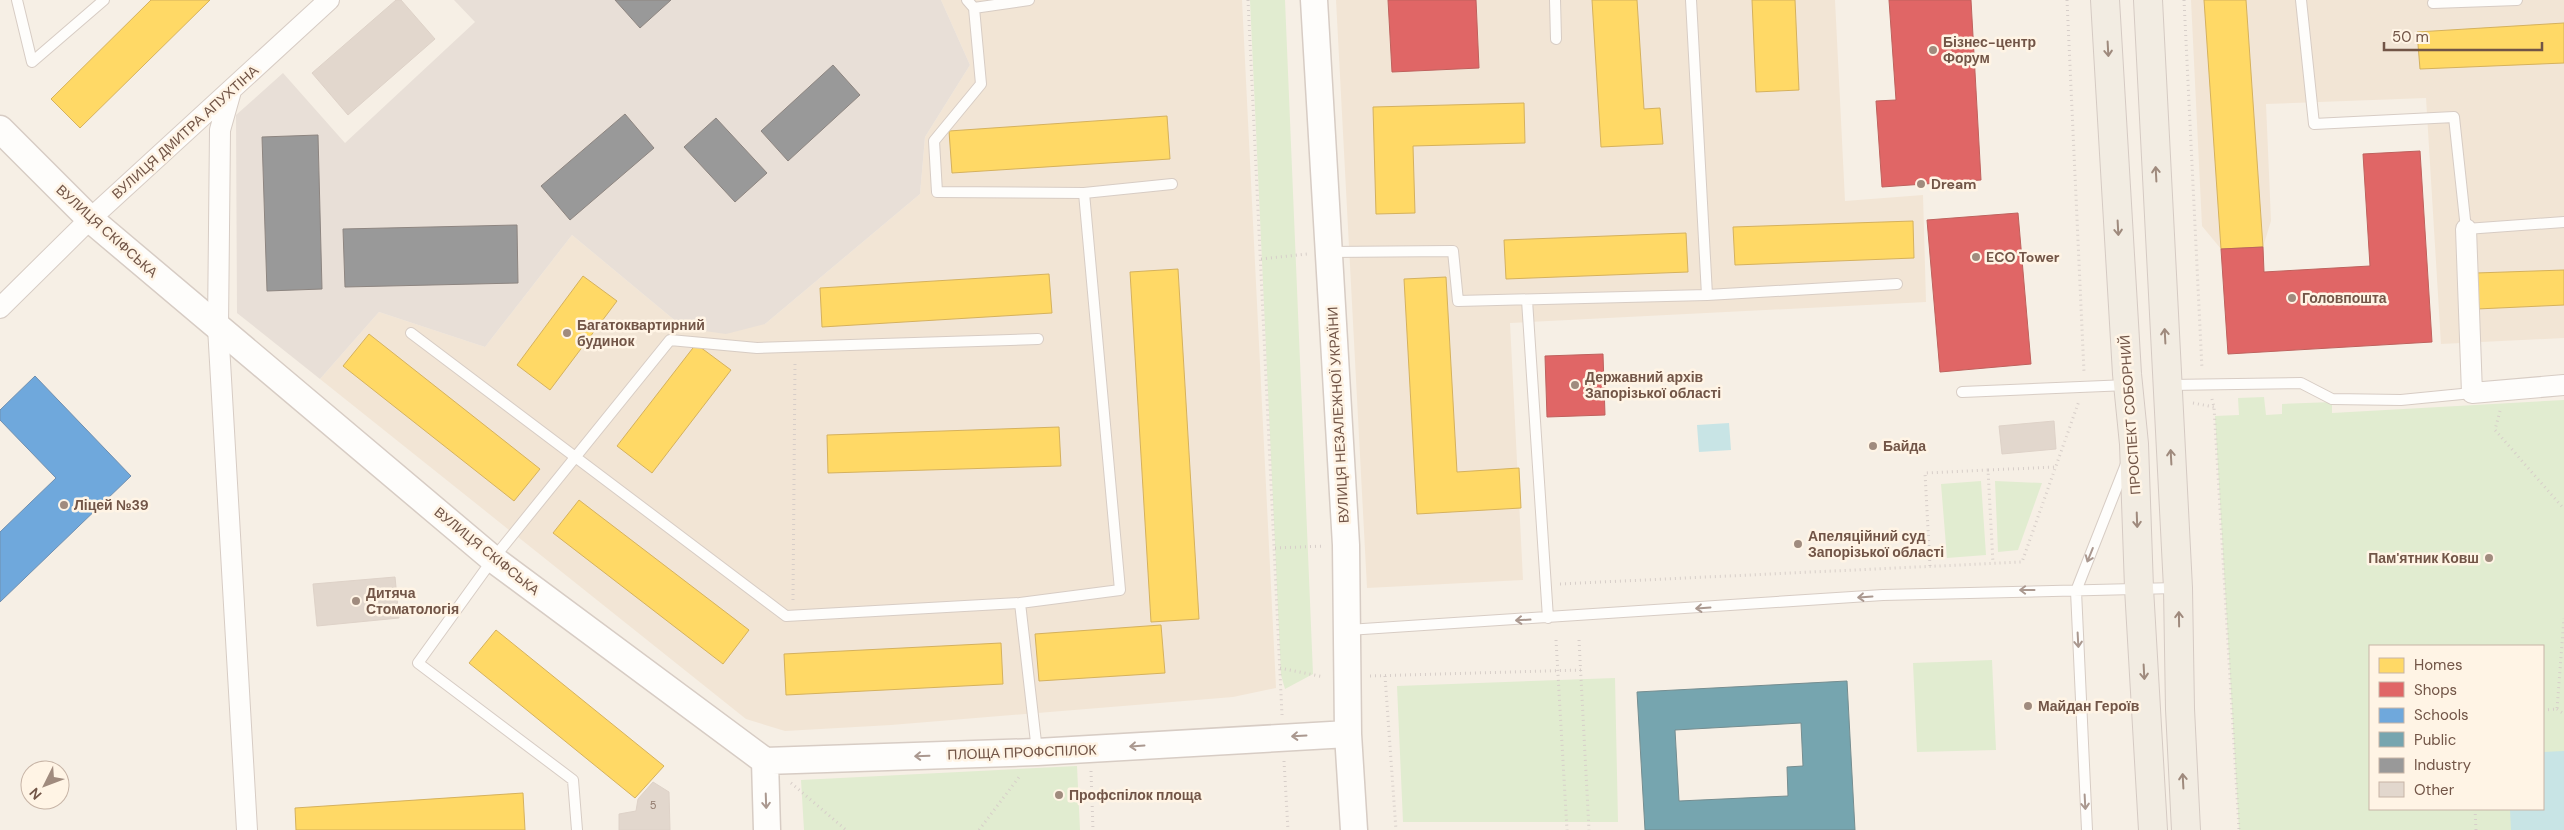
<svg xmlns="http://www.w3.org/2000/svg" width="2564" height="830" viewBox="0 0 2564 830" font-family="'DM Sans',sans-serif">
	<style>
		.residential { fill: #f2e5d5 }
		.industrial { fill: #e8dfd7 }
		.green { fill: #e1ecd0; fill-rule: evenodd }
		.water { fill: #c8e4e5 }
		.homes { fill: #ffd966; stroke: #d5b15d }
		.shops { fill: #e06666; stroke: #bf615d }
		.schools { fill: #6fa8dc; stroke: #708faf }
		.public { fill: #76a5af; stroke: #758d90; fill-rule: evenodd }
		.industry { fill: #999; stroke: #8d8580 }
		.building { fill: #e2d7cd; stroke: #ded2c8 }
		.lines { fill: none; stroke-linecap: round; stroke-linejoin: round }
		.service-casing { stroke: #d7ccc4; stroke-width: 12 }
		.minor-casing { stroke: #d7ccc4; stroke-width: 22 }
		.tertiary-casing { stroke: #d7ccc4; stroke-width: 29 }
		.primary-casing { stroke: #d5cac3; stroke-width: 30 }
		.path { stroke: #d7cec9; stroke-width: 3; stroke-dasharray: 1 4; stroke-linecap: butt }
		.service { stroke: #fefdfb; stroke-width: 10 }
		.minor { stroke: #fefdfb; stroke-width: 20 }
		.tertiary { stroke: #fefdfb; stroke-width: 26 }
		.primary { stroke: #f2ece2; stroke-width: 28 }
		.oneway { stroke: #9f8a7d }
		.oneway2 { stroke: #aa988f }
		.poi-dot { fill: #a08b7e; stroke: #fff4e5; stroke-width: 2 }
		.labels { text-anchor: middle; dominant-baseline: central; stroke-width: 5; stroke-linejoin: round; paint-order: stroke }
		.number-label { font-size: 11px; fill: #90786b }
		.poi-label { font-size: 14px; font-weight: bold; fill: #725547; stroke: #fff4e5; text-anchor: start }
		.street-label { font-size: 14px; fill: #725547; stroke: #fff4e5 }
	</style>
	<rect width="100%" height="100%" fill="#f6efe5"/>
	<!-- residential -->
	<path class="residential" d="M941,0H1242L1276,688L1233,697L891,725L785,731L746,719L320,379L379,312L485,347L572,235L684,328L765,324L920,194L925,137L970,65Z
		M1336,0H1835L1845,201L1923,195L1926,302L1510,323L1523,580L1367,588Z
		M2191,0H2564V338L2441,344L2426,98L2266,104L2271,221L2263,247L2221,249L2202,226Z"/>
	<!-- industrial -->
	<path class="industrial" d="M454,0H941L970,65L925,137L920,194L765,324L726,334L684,328L572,235L485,347L379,312L320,379L237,313L236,115L283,73L345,143L475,22Z"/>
	<!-- green -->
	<path class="green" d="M1250,0H1285L1313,674L1285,689L1281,675Z
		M2264,397L2266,415L2282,414V404L2332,402V413L2564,400V830H2239L2215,416L2239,415L2238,398ZM2370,646H2543V809H2370Z
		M1981,481L1986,555L1947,558L1941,484Z
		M1995,481L2042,483L2018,550L1998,552Z
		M1992,660L1996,750L1917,752L1913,663Z
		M1615,678L1618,822H1403L1397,686Z
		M1077,766L1080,830H804L801,780Z"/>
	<!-- water -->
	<path class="water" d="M1729,423L1731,450L1699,452L1697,425Z
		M2564,751V830H2511L2510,809H2543V752Z"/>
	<!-- homes -->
	<path class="homes" d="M151,0H210L80,128L51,99Z
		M1592,0H1637L1644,109L1660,108L1663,144L1601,147Z
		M1752,0H1795L1799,90L1756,92Z
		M2204,0H2246L2263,247L2221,249Z
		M2564,23V63L2420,69L2417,32Z
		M1524,103L1525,143L1413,146L1415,213L1376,214L1373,107Z
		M1167,116L1170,159L952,173L949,131Z
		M1913,221L1914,258L1735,265L1733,227Z
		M1686,233L1688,272L1506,279L1504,240Z
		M1178,269L1199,619L1151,622L1130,272Z
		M2564,270V305L2477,309L2476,273Z
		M1049,274L1052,313L822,327L820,288Z
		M583,276L617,301L550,390L517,365Z
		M1446,277L1457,472L1519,468L1521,508L1417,514L1404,279Z
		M369,334L540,469L514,501L343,366Z
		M696,344L731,370L652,473L617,446Z
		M1059,427L1061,466L828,473L827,435Z
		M579,500L749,630L723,664L553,533Z
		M1161,625L1165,673L1039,681L1035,634Z
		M496,630L664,766L635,798L469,663Z
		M1001,643L1003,684L786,695L784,654Z
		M523,793L525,830H296L295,808Z"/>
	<!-- shops -->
	<path class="shops" d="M1388,0H1476L1479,68L1392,72Z
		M1889,0H1971L1981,180L1882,187L1876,101L1896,100Z
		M2420,151L2432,342L2228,354L2221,249L2263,247L2264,272L2370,266L2363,154Z
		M2018,213L2031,364L1940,372L1927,220Z
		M1603,354L1605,415L1547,417L1545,356Z"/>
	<!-- schools -->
	<path class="schools" d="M35,376L131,476L0,602V532L56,478L0,420V410Z"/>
	<!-- public -->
	<path class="public" d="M1847,681L1855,830H1645L1637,692ZM1801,723L1803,766L1787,767L1788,796L1679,801L1675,730Z"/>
	<!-- industry -->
	<path class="industry" d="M615,0H671L640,28Z
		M833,65L860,95L788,161L761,131Z
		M625,114L654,148L570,220L541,186Z
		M716,118L767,173L735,202L684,147Z
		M318,135L322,289L267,291L262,137Z
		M517,225L518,283L345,287L343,229Z"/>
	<!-- building -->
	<path class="building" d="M396,0H401L435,39L348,115L312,73Z
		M2054,421L2056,449L2002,454L1999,426Z
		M395,577L399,618L317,626L313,584Z
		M653,782L669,792L670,830H619V814L636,811L638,799Z"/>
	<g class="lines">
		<defs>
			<path id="service" d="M17,0L32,62L104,0
				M967,0L974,8L1029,0
				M1555,0L1556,39
				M1691,0L1707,295
				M2301,0L2314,124L2454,117L2466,229L2564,222
				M2433,3L2517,0
				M974,8L981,84L934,141L937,192L1084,193L1172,184
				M1329,252L1453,251L1458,301L1707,295L1897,284
				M1527,300L1548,618
				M411,333L786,616L1020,603
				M2169,385L2301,383L2332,399L2401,400L2472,393
				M1962,392L2128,385
				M1348,630L1883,595L2176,588
				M1037,751L1020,603L1120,590L1084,193
				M577,830L573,780L418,663L493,559L670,340L757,348L1038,339
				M2087,830L2076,591L2126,464"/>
			<path id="minor" d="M231,91L220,130L218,327L247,830
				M2466,229L2472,393L2564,385
				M0,308L90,219L329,0"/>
			<path id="tertiary" d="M1314,0L1346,545L1348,734L1354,830
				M0,129L90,219L493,559L765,761
				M767,830L765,761L1037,752L1348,734"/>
			<path id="primary" d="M2105,0L2127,374L2134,444L2139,588L2153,830
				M2148,0L2178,588L2180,709L2186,830"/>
		</defs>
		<!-- service casing -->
		<use href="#service" class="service-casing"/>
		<!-- minor casing -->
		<use href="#minor" class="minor-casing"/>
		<!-- tertiary casing -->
		<use href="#tertiary" class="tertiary-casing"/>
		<!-- primary casing -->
		<use href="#primary" class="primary-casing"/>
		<!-- path -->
		<path class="path" d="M1248,0L1282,715
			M2067,0L2084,372
			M2184,0L2202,369
			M1261,259L1307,254
			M2212,399L2214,407L2239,830
			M2193,403L2214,407
			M2500,411L2495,430L2564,509
			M1988,470L2056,467
			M1275,548L1325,546
			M1930,566L1925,473L1988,470L1993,563
			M1560,584L2022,562L2079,401
			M793,600L795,362
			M1556,640L1567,830
			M1579,640L1589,830
			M1280,668L1324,677
			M1370,676L1581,670
			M1385,676L1396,830
			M2557,709L2564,714
			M2543,710L2557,709L2564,618
			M1284,761L1288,830
			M1091,771L1093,830
			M791,783L846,830
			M2475,809L2476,830
			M979,830L1019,777"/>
		<!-- service -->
		<use href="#service" class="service"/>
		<!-- minor -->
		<use href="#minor" class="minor"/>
		<!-- tertiary -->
		<use href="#tertiary" class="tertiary"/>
		<!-- primary -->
		<use href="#primary" class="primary"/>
	</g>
	<!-- one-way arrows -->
	<defs><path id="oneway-shaft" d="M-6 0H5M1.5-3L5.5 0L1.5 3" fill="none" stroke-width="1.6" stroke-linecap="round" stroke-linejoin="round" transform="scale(1.25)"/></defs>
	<g class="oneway">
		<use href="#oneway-shaft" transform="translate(2108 49) rotate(87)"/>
		<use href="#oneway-shaft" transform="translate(2156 174) rotate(-93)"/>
		<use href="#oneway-shaft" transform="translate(2118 228) rotate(87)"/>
		<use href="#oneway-shaft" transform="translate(2165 336) rotate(-93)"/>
		<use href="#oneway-shaft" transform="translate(2171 457) rotate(-93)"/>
		<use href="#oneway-shaft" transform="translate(2137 520) rotate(88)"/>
		<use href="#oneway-shaft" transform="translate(2179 619) rotate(-91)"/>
		<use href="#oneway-shaft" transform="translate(2144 672) rotate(87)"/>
		<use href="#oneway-shaft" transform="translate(2183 781) rotate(-93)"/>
	</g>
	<g class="oneway2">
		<use href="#oneway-shaft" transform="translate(2090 555) rotate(112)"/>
		<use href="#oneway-shaft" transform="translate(2027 590) rotate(-180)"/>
		<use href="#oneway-shaft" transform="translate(1865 597) rotate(176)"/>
		<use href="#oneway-shaft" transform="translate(1703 608) rotate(176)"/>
		<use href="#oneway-shaft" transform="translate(1523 620) rotate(177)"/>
		<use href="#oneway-shaft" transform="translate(2078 640) rotate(87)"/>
		<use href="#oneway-shaft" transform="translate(1299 736) rotate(177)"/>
		<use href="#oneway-shaft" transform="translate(1137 746) rotate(176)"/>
		<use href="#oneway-shaft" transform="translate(922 756) rotate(178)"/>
		<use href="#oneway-shaft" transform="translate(766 801) rotate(88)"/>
		<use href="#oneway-shaft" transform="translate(2085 802) rotate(87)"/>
	</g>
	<!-- markers -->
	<g class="poi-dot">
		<circle cx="1933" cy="50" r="5"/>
		<circle cx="1921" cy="184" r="5"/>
		<circle cx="1976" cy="257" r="5"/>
		<circle cx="2292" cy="298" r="5"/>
		<circle cx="567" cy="333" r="5"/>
		<circle cx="1575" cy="385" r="5"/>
		<circle cx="1873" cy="446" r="5"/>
		<circle cx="64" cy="505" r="5"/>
		<circle cx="1798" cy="544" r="5"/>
		<circle cx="2489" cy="558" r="5"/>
		<circle cx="356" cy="601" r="5"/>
		<circle cx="2028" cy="706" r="5"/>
		<circle cx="1059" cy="795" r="5"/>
	</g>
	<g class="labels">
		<!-- number labels -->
		<g class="number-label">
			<text x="653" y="805">5</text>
		</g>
		<!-- poi labels -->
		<g class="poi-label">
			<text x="1943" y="42">Бізнес-центр<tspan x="1943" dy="16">Форум</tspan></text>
			<text x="1931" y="184">Dream</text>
			<text x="1986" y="257">ECO Tower</text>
			<text x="2302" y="298">Головпошта</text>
			<text x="577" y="325">Багатоквартирний<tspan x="577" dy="16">будинок</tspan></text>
			<text x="1585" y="377">Державний архів<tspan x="1585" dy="16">Запорізької області</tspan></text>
			<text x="1883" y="446">Байда</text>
			<text x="74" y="505">Ліцей №39</text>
			<text x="1808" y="536">Апеляційний суд<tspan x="1808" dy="16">Запорізької області</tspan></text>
			<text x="2479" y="558" text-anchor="end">Пам'ятник Ковш</text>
			<text x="366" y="593">Дитяча<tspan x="366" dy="16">Стоматологія</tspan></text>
			<text x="2038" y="706">Майдан Героїв</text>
			<text x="1069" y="795">Профспілок площа</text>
		</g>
		<!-- street labels -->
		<g class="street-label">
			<text transform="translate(185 132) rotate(-42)">ВУЛИЦЯ ДМИТРА АПУХТІНА</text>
			<text transform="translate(107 231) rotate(42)">ВУЛИЦЯ СКІФСЬКА</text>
			<text transform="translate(1338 415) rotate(-93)">ВУЛИЦЯ НЕЗАЛЕЖНОЇ УКРАЇНИ</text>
			<text transform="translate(2130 415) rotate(-94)">ПРОСПЕКТ СОБОРНИЙ</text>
			<text transform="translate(487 551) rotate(39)">ВУЛИЦЯ СКІФСЬКА</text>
			<text transform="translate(1022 752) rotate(-2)">ПЛОЩА ПРОФСПІЛОК</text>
		</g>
	</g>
	<!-- legend -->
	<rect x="2369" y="645" width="175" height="165" fill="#fff4e5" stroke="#c7b4a6"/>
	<rect x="2379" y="658" width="25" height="15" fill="#ffd966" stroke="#c7b4a6"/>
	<text x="2414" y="670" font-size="15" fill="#725547">Homes</text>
	<rect x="2379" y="682" width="25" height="15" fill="#e06666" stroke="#c7b4a6"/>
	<text x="2414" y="695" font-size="15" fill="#725547">Shops</text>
	<rect x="2379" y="708" width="25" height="15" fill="#6fa8dc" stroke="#c7b4a6"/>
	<text x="2414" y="720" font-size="15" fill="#725547">Schools</text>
	<rect x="2379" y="732" width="25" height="15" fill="#76a5af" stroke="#c7b4a6"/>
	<text x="2414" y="745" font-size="15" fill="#725547">Public</text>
	<rect x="2379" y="758" width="25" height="15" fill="#999999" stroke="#c7b4a6"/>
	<text x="2414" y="770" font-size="15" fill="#725547">Industry</text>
	<rect x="2379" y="782" width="25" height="15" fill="#e2d7cd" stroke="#c7b4a6"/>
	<text x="2414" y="795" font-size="15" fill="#725547">Other</text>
	<!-- north arrow -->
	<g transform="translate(45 785) rotate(228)"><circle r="24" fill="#fff4e5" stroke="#c7b4a6"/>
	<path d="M0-4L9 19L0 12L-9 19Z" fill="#a08b7e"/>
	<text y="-8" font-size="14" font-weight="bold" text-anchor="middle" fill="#725547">N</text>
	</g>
	<!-- scale -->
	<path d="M2384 42v8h158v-8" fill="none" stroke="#725547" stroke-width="2.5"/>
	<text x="2392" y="42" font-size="15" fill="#725547" stroke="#fff4e5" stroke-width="4" paint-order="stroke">50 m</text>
</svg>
